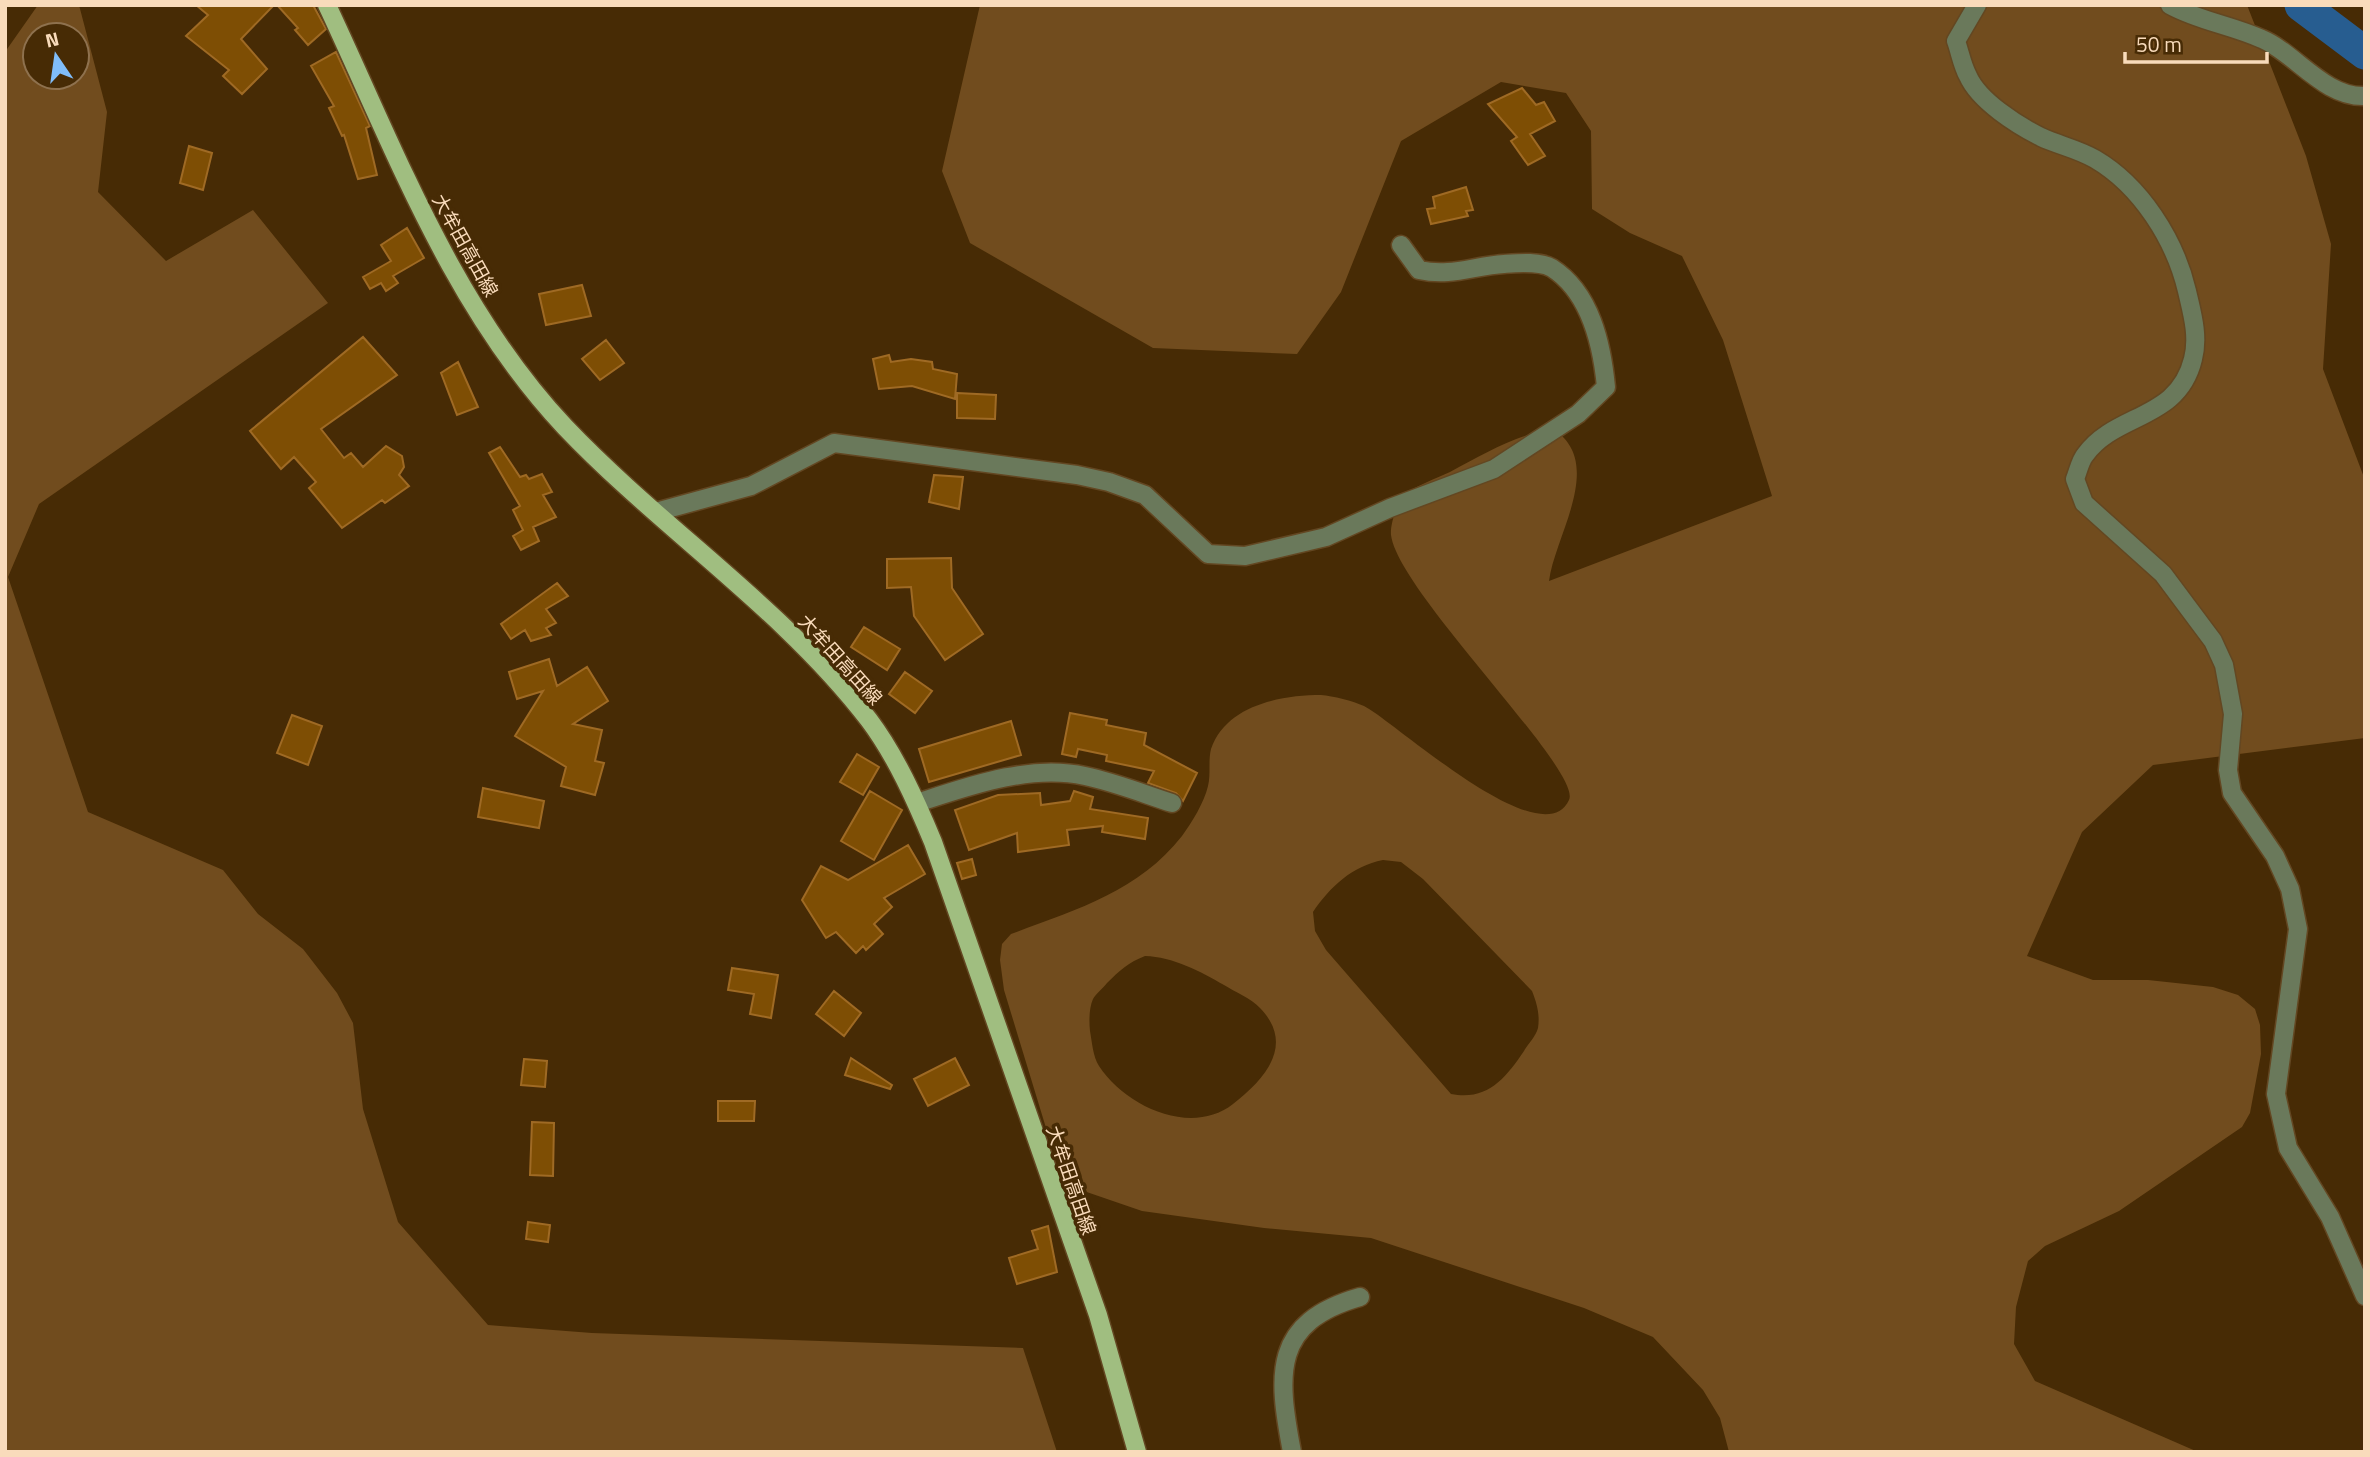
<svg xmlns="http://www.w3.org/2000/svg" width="2370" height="1457" viewBox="0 0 2370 1457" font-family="'Titillium Web','Noto Sans JP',sans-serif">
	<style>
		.green { fill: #714c1e; fill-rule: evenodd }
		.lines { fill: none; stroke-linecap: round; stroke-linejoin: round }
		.river { stroke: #275d90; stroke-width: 33 }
		.building { fill: #7e4e04; stroke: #9f6a24; stroke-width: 2 }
		.minor-casing { stroke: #634722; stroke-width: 21 }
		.major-casing { stroke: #634722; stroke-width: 21 }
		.minor { stroke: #6a795b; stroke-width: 18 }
		.major { stroke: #a0be80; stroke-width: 18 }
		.labels { text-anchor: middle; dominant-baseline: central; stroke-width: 7; stroke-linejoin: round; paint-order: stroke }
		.street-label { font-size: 19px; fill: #f9dbbb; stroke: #472b05 }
	</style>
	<rect width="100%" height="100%" fill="#472b05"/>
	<!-- green -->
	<path class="green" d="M38,5H79L107,112L98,192L166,261L253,210L328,303L39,504L8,577L88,812L223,870L258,914L303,949L337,993L353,1023L363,1109L398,1222L488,1325L592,1333L1023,1348L1057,1452H5V52ZM77,35V77H35V35Z
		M980,5H2247L2306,156L2331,244L2323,369L2365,480V738L2153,765L2082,832L2027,956L2093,980H2148L2213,987L2238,995L2255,1009L2260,1025L2261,1054L2250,1113L2242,1127L2119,1211L2045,1246L2028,1261L2016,1307L2014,1344L2035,1381L2198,1452H1729L1720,1418L1703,1390L1653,1337L1584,1308L1371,1238L1264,1228L1142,1211L1075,1188L1063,1174L1050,1141L1004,990L1000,960L1002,944L1011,934C1075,910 1138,892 1182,836C1192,822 1204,803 1208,786C1211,774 1208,761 1211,749C1226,705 1281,695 1321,695C1333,696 1353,701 1364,706C1394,721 1542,858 1569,800C1583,771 1398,592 1391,535C1390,524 1397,502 1406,494C1417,485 1437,478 1450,472C1484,454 1515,435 1553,429C1606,463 1555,535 1549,581L1772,496L1723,340L1682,256L1630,233L1592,209L1591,131L1566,93L1501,82L1401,141L1341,292L1297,354L1153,348L970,243L942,171ZM1383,860L1401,862L1423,879L1532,991C1537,1004 1540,1014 1538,1028C1536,1036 1528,1044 1524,1051C1505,1079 1487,1101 1451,1094L1326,950L1315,931L1313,912C1330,887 1352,866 1383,860ZM1145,956C1173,957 1200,971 1224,985C1235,992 1251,998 1260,1008C1296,1045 1264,1080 1233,1104C1191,1137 1125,1106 1099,1066C1093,1057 1092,1042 1090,1031C1089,1021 1089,1008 1093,999C1096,994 1103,988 1107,983C1119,971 1129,962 1145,956Z"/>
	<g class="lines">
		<!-- river -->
		<path class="river" d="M2301,5L2365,53"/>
	</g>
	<!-- building -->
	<path class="building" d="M196,5H274L241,39L267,69L242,94L223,76L229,70L186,36L208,15Z
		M277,5H313L326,29L308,45L295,30L298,28Z
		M336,52L370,126L366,128L377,175L358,179L344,135L342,136L329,108L334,106L311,66Z
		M1522,88L1536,105L1544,102L1555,121L1530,134L1545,156L1528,165L1511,141L1517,137L1488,104Z
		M189,146L212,153L203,190L180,183Z
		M1466,187L1473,210L1466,211L1468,216L1431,224L1427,209L1435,208L1433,197Z
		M407,228L424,258L393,276L398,283L386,291L381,283L370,289L363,277L391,261L381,245Z
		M582,285L591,316L546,325L539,294Z
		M363,337L397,375L321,429L344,458L351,453L363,467L386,446L402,456L404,467L399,475L409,486L385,503L382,500L342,528L309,488L316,482L294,457L281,469L250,431Z
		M606,340L624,363L600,380L582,359Z
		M889,355L891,362L911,359L932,362L933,369L957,374L955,399L912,386L879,389L873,359Z
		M458,362L478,407L457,415L441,373Z
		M957,393L996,395L995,419L957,418Z
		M500,447L520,477L526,475L529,479L542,474L552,492L543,495L556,517L533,527L539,541L521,550L513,536L523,530L513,510L520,506L489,453Z
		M934,475L963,477L959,509L929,502Z
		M951,558L952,588L983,634L945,660L914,616L911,587L887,588V559Z
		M557,583L568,596L546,609L556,623L546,628L551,635L531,641L525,630L511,639L501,624Z
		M864,627L900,649L887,670L851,647Z
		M549,659L557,686L587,667L608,701L573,724L602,730L595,761L604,763L595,795L561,786L566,767L515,736L543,691L517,699L509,672Z
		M905,672L932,691L915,713L889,694Z
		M1070,713L1107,720L1106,725L1146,733L1144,745L1197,773L1183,801L1176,793L1148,783L1154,771L1106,761L1107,755L1078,749L1076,757L1062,754Z
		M292,715L322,726L308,765L277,753Z
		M1011,721L1021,755L929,782L919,749Z
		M857,754L879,767L863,795L840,782Z
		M483,788L544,801L539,828L478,817Z
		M870,791L902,810L874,860L841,841Z
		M1074,791L1093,797L1090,809L1148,818L1145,839L1102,832L1103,826L1067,830L1069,845L1018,852L1017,833L969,850L955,810L998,795L1040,793L1041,805L1070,801Z
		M908,845L925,874L884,898L892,907L874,924L883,934L866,950L863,946L856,953L836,932L826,938L802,900L821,866L848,880Z
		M972,859L976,875L962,879L957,863Z
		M732,968L778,975L771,1018L750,1014L754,994L728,990Z
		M834,991L861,1013L844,1036L816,1014Z
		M851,1058L892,1085L890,1089L845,1075Z
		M955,1058L969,1085L928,1106L914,1079Z
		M524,1059L547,1061L545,1087L521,1085Z
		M718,1101H755L754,1121H718Z
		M532,1122L554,1123L553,1176L530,1175Z
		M528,1222L550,1225L548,1242L526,1239Z
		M1048,1226L1057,1272L1017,1284L1009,1258L1038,1249L1032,1231Z"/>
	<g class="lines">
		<defs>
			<path id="minor" d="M1977,5L1956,41C1960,52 1962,65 1968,76C1979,101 2017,125 2041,137C2058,145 2078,149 2095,159C2141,186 2175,240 2187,291C2192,313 2199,336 2193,359C2178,421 2116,412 2085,455C2080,461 2078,472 2075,479L2084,503L2163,574L2213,641L2224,665L2233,714L2228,770L2232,793L2275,856L2290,889L2298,929L2276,1094L2288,1148L2330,1217L2365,1296
				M2170,5C2199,21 2231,25 2262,39C2295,53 2325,98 2365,96
				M656,512L751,486L834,443L1077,475L1109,482L1145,495L1208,554L1245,556L1326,537L1390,508L1494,469L1578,414L1606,387C1602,345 1591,293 1552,268C1540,261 1518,263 1504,264C1473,266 1451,277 1419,270L1401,245
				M917,803C969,786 1029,764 1085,776C1114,782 1144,794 1172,803
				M1292,1452C1277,1374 1272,1322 1360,1297"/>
			<path id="major" d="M327,5C395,150 453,308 565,427C662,529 783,608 869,720C896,756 916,801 933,842L1098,1315L1137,1452"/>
		</defs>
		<!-- minor casing -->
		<use href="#minor" class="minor-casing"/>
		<!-- major casing -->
		<use href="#major" class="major-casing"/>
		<!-- minor -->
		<use href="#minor" class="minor"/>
		<!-- major -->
		<use href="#major" class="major"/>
	</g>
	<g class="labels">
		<!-- street labels -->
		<g class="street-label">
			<text transform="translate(466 245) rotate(61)">大牟田高田線</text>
			<text transform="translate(841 659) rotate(48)">大牟田高田線</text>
			<text transform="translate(1072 1180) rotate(71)">大牟田高田線</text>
		</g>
	</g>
	<!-- border -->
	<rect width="2370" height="1457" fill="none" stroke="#f9dbbb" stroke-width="14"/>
	<!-- north arrow -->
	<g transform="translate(56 56) rotate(347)"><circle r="33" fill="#472b05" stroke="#8e714e" stroke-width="2"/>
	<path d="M0-5L12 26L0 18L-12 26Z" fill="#80bdfa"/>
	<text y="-10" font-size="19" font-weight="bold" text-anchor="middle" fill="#f9dbbb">N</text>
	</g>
	<!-- scale -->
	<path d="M2125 52v10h142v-10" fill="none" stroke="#f9dbbb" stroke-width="3.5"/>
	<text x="2136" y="52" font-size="21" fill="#f9dbbb" stroke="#472b05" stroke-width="5" paint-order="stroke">50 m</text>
</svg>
